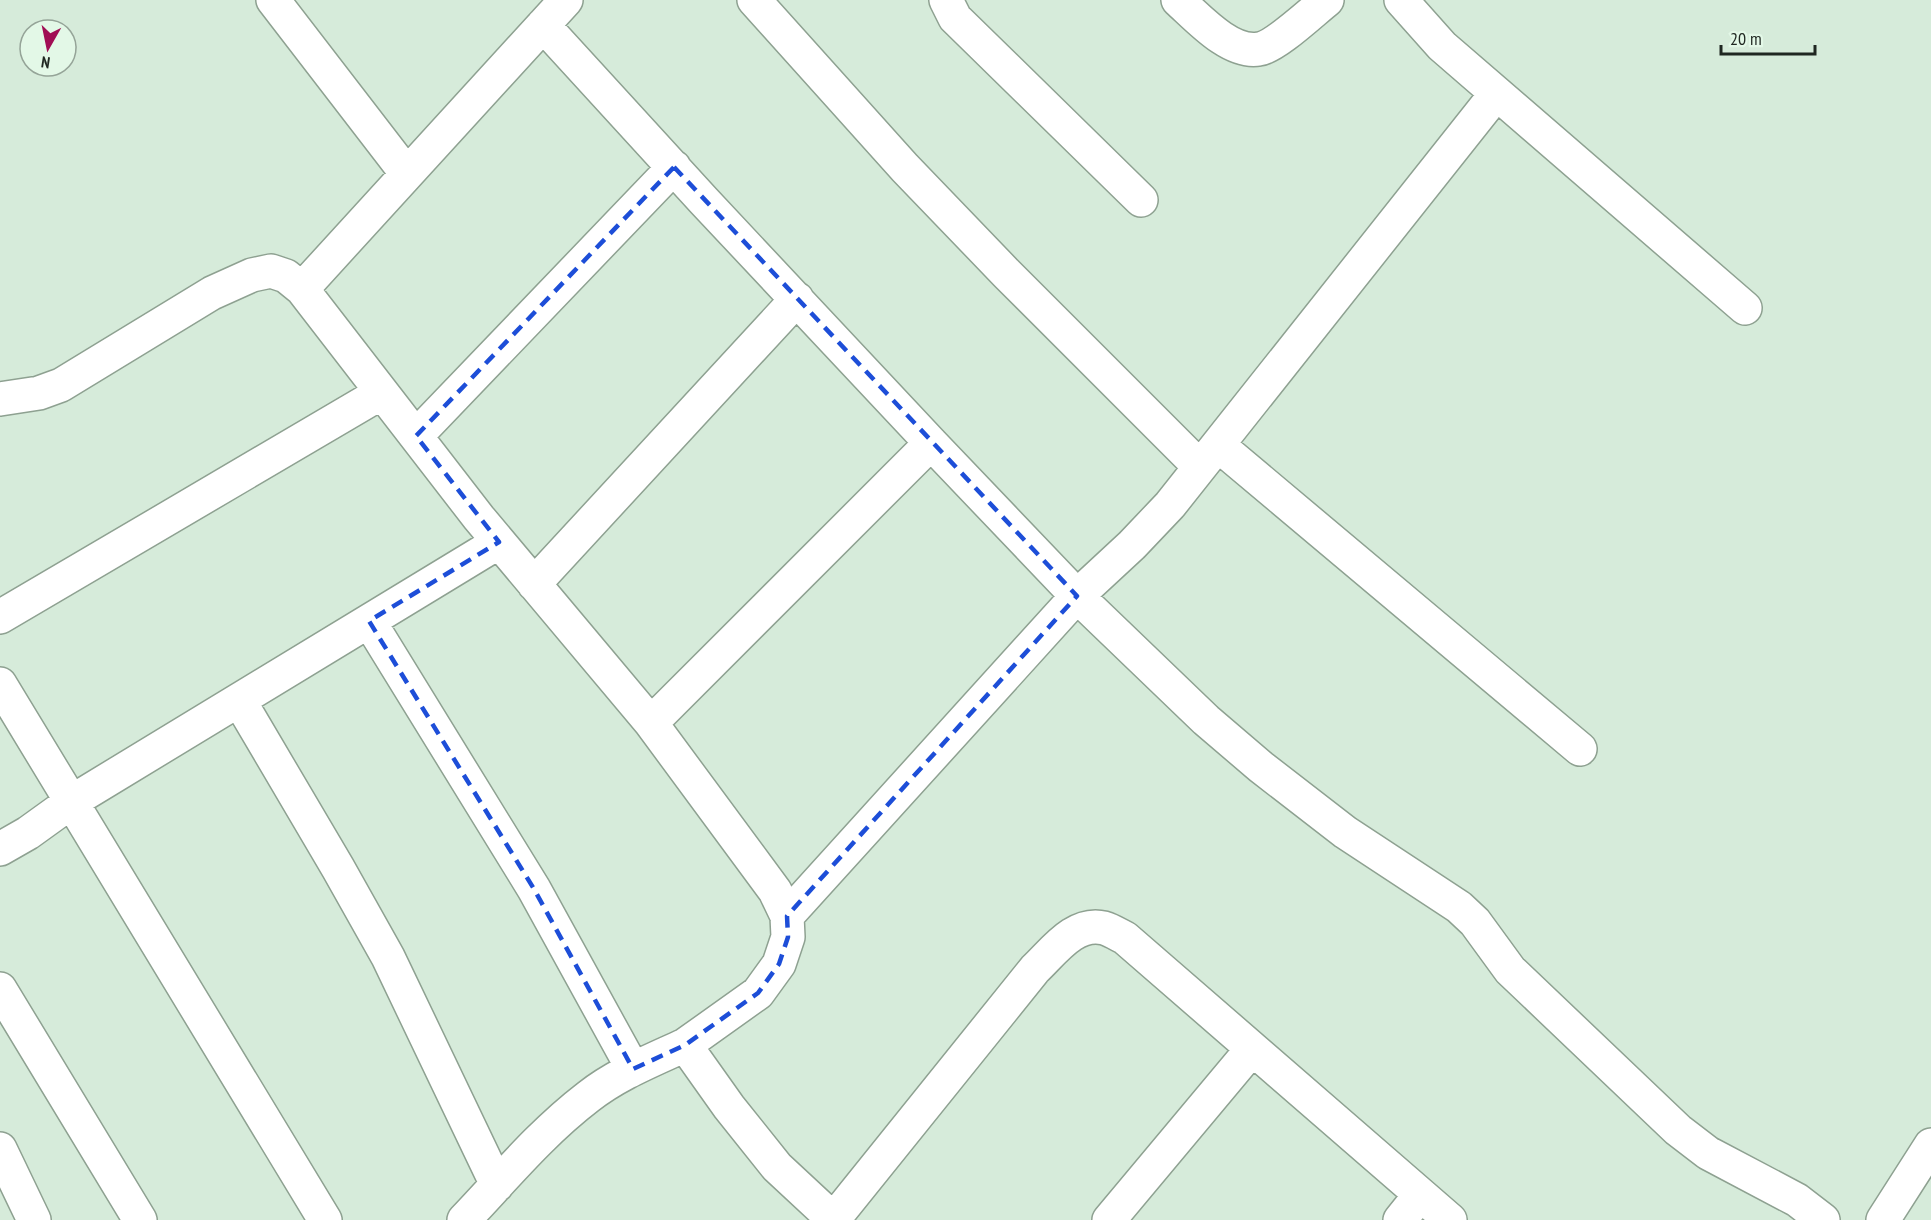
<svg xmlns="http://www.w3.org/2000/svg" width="1931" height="1220" viewBox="0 0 1931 1220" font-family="'PT Sans Narrow',sans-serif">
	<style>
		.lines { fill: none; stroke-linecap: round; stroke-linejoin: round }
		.street-casing { stroke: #8ea191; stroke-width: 36 }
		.street { stroke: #fff; stroke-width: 33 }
		.marked { fill: none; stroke: #1d4ed8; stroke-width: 4.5; stroke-dasharray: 12 8; stroke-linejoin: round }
	</style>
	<rect width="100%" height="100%" fill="#d6ebda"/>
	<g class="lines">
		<defs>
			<path id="street" d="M273,0L407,174
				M754,0L905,168L1007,274L1200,467
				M946,0L955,18L1141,200
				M1178,0C1198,18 1230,54 1259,49C1275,47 1313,11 1327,0
				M1401,0L1442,46L1745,308
				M543,25L704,201L931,443L1077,596L1206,720L1261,767L1345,832L1459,907L1475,922L1510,970L1678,1130L1708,1153L1797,1200L1823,1220
				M302,289L566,0
				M0,399L39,393L61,385L212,293L252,275L271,271L286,276L302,289L479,518L651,723L775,891L787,916L788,937L779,964L758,993L685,1045
				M416,436L674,167
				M1218,445L1580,749
				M534,584L797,299
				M0,617L381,393
				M369,621L534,889L633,1069
				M0,684L325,1220
				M239,700L338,868L388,957L497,1185
				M651,723L931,443
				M0,849L28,833L71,802L499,542
				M787,916L1077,596L1132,545L1170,505L1496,94
				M0,989L140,1220
				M0,1149L34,1220
				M464,1220C504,1178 541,1133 588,1097C617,1074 653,1060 685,1045L729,1107L777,1167L834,1220
				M833,1220L1035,969C1054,951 1075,921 1104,928C1111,930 1119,935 1125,938L1450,1220
				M1109,1220L1252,1049
				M1400,1220L1420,1195
				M1883,1220L1931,1145"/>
		</defs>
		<!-- street casing -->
		<use href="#street" class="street-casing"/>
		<!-- street -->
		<use href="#street" class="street"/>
	</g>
	<!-- marked area -->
	<path class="marked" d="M674,167L1077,596L787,916L788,937L779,964L758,993L685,1045L633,1069L534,889L369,621L499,542L416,436Z"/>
	<!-- north arrow -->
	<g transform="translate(48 48) rotate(189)"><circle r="28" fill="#e3f8e7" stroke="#95a498" stroke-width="1.5"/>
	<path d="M0-4.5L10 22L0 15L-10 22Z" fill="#a00d54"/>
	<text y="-9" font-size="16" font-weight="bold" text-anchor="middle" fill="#1f2721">N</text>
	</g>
	<!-- scale -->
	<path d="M1721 45v9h94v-9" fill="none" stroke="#1f2721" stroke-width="3"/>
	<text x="1730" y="45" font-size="18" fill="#1f2721" stroke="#e3f8e7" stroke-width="4.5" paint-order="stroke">20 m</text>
</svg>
